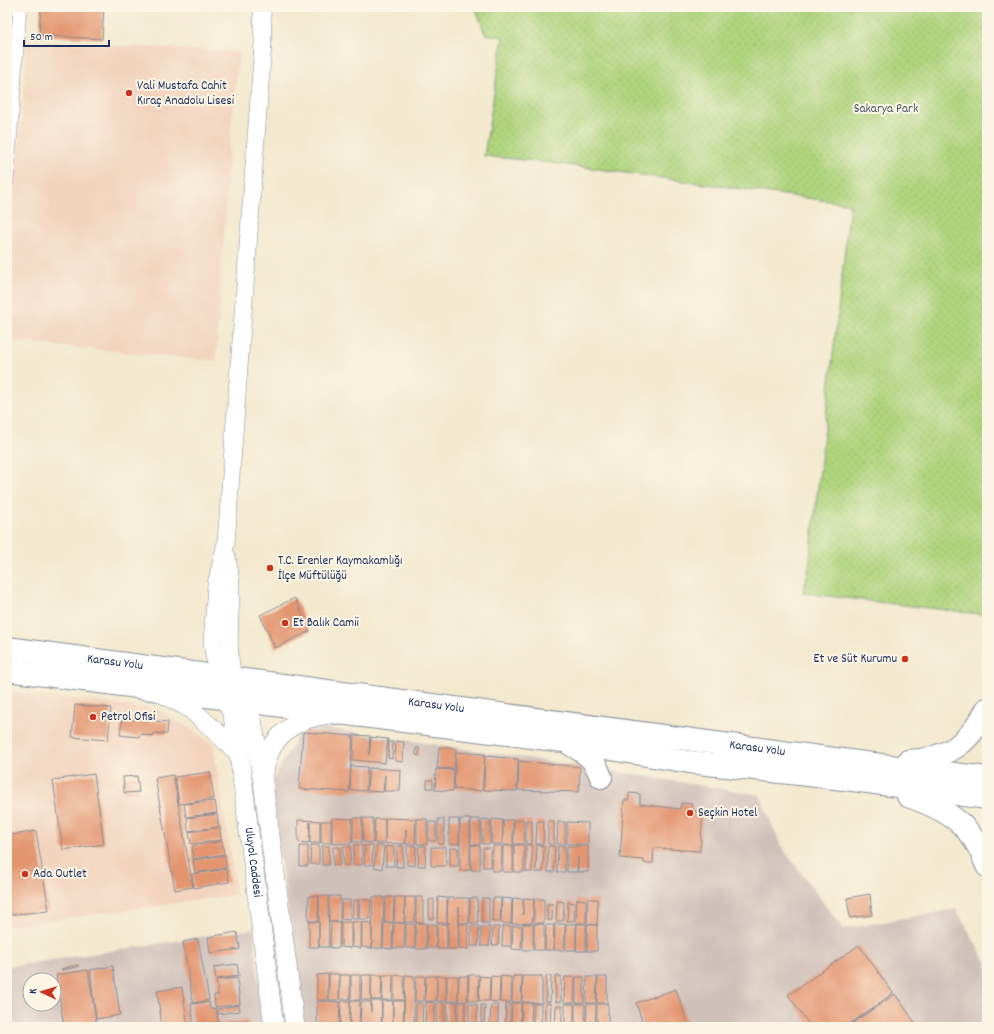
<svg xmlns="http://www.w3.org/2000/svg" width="994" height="1034" viewBox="0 0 994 1034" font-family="Dekko,sans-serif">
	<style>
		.built { fill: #f2d4be }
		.industrial { fill: #cfc0ba; fill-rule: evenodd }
		.park { fill: url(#park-dots); stroke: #65826e }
		.building { fill: #e39570 }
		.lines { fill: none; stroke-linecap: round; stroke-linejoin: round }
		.minor-casing { stroke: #878c96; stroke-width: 14 }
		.tertiary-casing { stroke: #878c96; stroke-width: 18 }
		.secondary-casing { stroke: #878c96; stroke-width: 20 }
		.trunk-casing { stroke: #878c96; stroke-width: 24 }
		.minor { stroke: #fff; stroke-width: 13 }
		.tertiary { stroke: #fff; stroke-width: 17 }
		.secondary { stroke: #fff; stroke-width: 19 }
		.trunk { stroke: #fff; stroke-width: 22 }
		.poi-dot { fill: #c8321e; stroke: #fcf5e5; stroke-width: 1.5 }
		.labels { text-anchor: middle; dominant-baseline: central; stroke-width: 4; stroke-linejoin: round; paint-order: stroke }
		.poi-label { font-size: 13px; fill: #1b2f5e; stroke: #fcf5e5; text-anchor: start }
		.park-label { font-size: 13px; fill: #405866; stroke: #fcf5e5 }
		.street-label { font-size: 13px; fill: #1b2f5e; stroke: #fcf5e5 }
	</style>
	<defs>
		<pattern id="park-dots" width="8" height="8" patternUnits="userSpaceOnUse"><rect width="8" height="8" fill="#afd47d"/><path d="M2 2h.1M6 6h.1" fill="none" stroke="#96b66e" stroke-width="1.8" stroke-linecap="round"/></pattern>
	</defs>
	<rect width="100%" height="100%" fill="#fcf5e5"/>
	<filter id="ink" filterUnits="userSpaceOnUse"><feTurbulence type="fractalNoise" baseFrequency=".025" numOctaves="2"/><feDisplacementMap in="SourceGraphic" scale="8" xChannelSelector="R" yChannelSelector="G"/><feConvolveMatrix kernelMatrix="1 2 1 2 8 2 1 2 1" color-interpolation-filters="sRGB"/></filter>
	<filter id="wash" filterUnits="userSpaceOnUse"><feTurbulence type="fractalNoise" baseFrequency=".012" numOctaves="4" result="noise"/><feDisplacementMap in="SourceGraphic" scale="16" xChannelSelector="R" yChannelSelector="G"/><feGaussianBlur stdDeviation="0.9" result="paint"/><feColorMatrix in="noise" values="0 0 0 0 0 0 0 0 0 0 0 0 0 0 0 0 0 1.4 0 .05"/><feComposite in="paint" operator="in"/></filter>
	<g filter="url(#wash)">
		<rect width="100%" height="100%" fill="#f3e9cf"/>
		<!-- built -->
		<path class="built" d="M27,41L239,52L229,149L216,361L7,341V222L20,133Z
			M7,691L157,709L213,743L237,895L7,926Z"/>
		<!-- industrial -->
		<path class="industrial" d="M304,725L600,769L760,795L781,846L843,929L956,909L987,964V1027H304L270,785Z
			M253,929L264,1027H7V967ZM30,980H54V1004H30Z"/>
		<!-- park -->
		<path class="park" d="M475,7H987V615L803,593L809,567L850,204L554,163L484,156L503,37L485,34Z"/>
		<g id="blocks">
			<!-- building -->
			<path class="building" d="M41,7H104L102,39L39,35Z
				M295,598L310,631L275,648L260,615Z
				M75,705L111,708L108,740L72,737Z
				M127,719L168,722L167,734L154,733L153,736L140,734L139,737L120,735L122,720H127Z
				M303,732L353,736L349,792L299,789Z
				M354,735L370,736L369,755L371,737L388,739L385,763L353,760Z
				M396,741L404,742L403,762L395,761Z
				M389,742H393L392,759L388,758Z
				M439,747L456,749L454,769L437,768Z
				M416,748H419V756L416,755Z
				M456,752L485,754L482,791L454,789Z
				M485,756L518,759L517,791L484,790Z
				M519,761L580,767L579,792L518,790Z
				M351,766L367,767L366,791L350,790Z
				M369,768L401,770L400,791H384L385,775L383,792L367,791Z
				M436,769L454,770L453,791L435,790Z
				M210,772L214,799L179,804L175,777Z
				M94,774L104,844L63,850L53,780Z
				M173,775L193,887L175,890L155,778Z
				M137,776L139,792L124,793L123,777Z
				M427,780H433V788H427Z
				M629,793L640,794V804L680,809L681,803L692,804L691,811H703L700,851L654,848L653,863H644V860L620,858L624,800H629Z
				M215,801L217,813L186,817L184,804Z
				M217,814L219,827L188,831L187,818Z
				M332,818L352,819V843L332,844Z
				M353,818H362V842H353Z
				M363,818H373V843L363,842Z
				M385,818L416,819L415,844H406V829L405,844L374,843L375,819H385V842Z
				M417,819H427V844H417Z
				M438,819H444V844H438Z
				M449,819H459V844H449Z
				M460,819H470V870L460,871Z
				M471,819H480V845H471Z
				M482,819L490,820V844H482Z
				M492,819L503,820L502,844H491Z
				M298,820L320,821V843H310V822L309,843L298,842Z
				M503,820H513V845H503Z
				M514,820H524V844H514Z
				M526,820L532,821V844H526Z
				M321,821H331V843H321Z
				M537,821H544L543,844H536Z
				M548,821H554V844H548Z
				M429,822H436V841H429Z
				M558,822H565V844H557Z
				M567,822L588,823V844H567Z
				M220,827L221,840L191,844L189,832Z
				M36,831L49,911L7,915V836Z
				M222,841L224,854L193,859L192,846Z
				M311,845H319V864H310Z
				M354,845H362V865H353Z
				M365,845H373L372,865H364Z
				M377,845L384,846L382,869L374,867Z
				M471,845L480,846V870H471Z
				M514,845H524V872H514Z
				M526,845H532V872H526Z
				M537,845L544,846L543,872H536Z
				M300,846H308V866H300Z
				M322,846H329V865H322Z
				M343,846H351L350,865H343Z
				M386,846L394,847V866H386Z
				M397,846H403V867H396Z
				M407,846H416L415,866L407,865Z
				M419,846H426L425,866H418Z
				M493,846H502L501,871H492Z
				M503,846H513V872H503Z
				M548,846H555L554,872H548Z
				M558,846H565V872H557Z
				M567,846H588V872H578V857L577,872H567Z
				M333,847H340V865H333Z
				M431,847H446V866H431Z
				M450,848H458V866H450Z
				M483,848H490V867H483Z
				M225,855L226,868L195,873L193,860Z
				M227,869L229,882L194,888L192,874Z
				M870,894L872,915L850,918L847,898Z
				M309,896H319L318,921H308Z
				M319,896H328L329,947H319Z
				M329,896H340V922H329Z
				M373,897H384L382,948H372Z
				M386,897H394L393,922H384Z
				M395,897H405L404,923L394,922Z
				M405,897H415V922H405Z
				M416,897H423V923H416Z
				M438,897L447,898V923H437Z
				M448,898H469V923H459V907L458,949H448V924L450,923H447Z
				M470,898H477L478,923H470Z
				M482,898H489V923H482Z
				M493,898H501L500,922H492Z
				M502,898L512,899L511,924L501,923Z
				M513,898L523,899V915L524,898L534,899L532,923L512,924Z
				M360,899L371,900L370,919H359Z
				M434,899V919H429V900Z
				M534,899H544V923H534Z
				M577,899L586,900V923H576Z
				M588,899H598L597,925L587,924Z
				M342,900H350V920L341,919Z
				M353,900H358V919H352Z
				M557,901L564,902L563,921H556Z
				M568,902L575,903L574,921H567Z
				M547,904H553L552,920H547Z
				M309,922H319V947H309Z
				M331,922H340L339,948H330Z
				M341,922H351V948L341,947Z
				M352,922H361V948L352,947Z
				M362,922L372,923V948L362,947Z
				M384,923H393L392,949L383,948Z
				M394,923H405L404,948H393Z
				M416,923H426V949H416Z
				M406,924H415V948H406Z
				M427,924H436V948H427Z
				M437,924H447V949H437Z
				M459,924H468V949H459Z
				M523,924H533V950H523Z
				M534,924H544V950H534Z
				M555,924H565L564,950H554Z
				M566,924H576V950H566Z
				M577,924H586V951H576Z
				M546,925H554L553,950H545Z
				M587,925H597V951H587Z
				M471,926H479L478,946H471Z
				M503,926H511V946H502Z
				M513,926H522L521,950L512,949Z
				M481,927H490L489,946H481Z
				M493,927H499L498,945H492Z
				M237,932L240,949L210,953L208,937Z
				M198,939L209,1000L193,1003L183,942Z
				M859,945L893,993L846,1027H811L788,995Z
				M237,964L239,976L216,979L214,967Z
				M78,965V967L62,970L61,969Z
				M113,966L120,1015L96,1019L90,970Z
				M88,970L97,1027H64L56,975Z
				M328,974V1000H317V975Z
				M329,974H339V1000H329Z
				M340,975H350V999H340Z
				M351,975H360V1000H351Z
				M362,975H371V1000H361Z
				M372,975H382L381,1000H371Z
				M383,975H393L392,1000H382Z
				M394,975L404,976V1000H394Z
				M405,975L414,976V1026H404Z
				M469,975H479L478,1001H468Z
				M416,976H425L424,1001H415Z
				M426,976H437L436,1001H425Z
				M437,976H446V1001H437Z
				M447,976H458V1001H447Z
				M459,976H468L467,1001H458Z
				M480,976L490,977L489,1001H479Z
				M491,976L500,977L499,1002L490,1001Z
				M501,976L511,977V1002H500Z
				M513,976H522L521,1002H512Z
				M523,976H542V1003L522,1002Z
				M546,976H551L550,1002H546Z
				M555,976H561V1002H556Z
				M565,977H575L574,1003H564Z
				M576,977H584V1003H576Z
				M587,977H597L596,1003H586Z
				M598,977H607V1003H597Z
				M237,978L240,1004L215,1007L214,995H218L216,980Z
				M182,987L188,1027H162L157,991Z
				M676,989L688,1024L679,1027H644L636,1003Z
				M895,994L918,1027H847Z
				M317,1001L340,1002L339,1026L317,1025Z
				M341,1001H350L349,1025H340Z
				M350,1001H360L359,1026H350Z
				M371,1001H382L381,1027L360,1026L361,1002H371V1012Z
				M382,1001H393L392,1027H382Z
				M393,1001H404L403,1027L393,1026Z
				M209,1002L210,1009L216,1008L219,1027H194L191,1004Z
				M426,1002L435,1003L434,1027H425Z
				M447,1002L457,1003L456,1024H447Z
				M458,1002H465V1024H458Z
				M416,1003H423L422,1025H416Z
				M437,1003H444V1024H437Z
				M506,1003H510V1027H505Z
				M512,1003H521L520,1027H511Z
				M522,1003H532L531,1027H521Z
				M469,1004H477V1024H469Z
				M534,1004H541V1025H533Z
				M545,1004H551L550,1025L545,1024Z
				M565,1004H574V1027H565Z
				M575,1004H585V1027H575Z
				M587,1004H596L595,1027H586Z
				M597,1004H608V1027H597Z
				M239,1005L240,1011L218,1014V1009Z
				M481,1005H485L484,1023H481Z
				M491,1005H498V1024H490Z
				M556,1006H562V1025H555Z
				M248,1020L249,1027H223V1023Z"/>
		</g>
	</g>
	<g filter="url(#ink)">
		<use href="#blocks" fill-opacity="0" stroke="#878c96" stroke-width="1"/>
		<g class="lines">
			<defs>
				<path id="minor" d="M7,181L20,7"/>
				<path id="tertiary" d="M227,557C228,566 231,576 231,585C231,616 226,646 233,677
					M218,676L212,644L216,584L226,543L263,44L262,7"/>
				<g id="secondary">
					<path id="s1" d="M221,686L233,716L239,753L274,1027"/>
					<path d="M238,689L252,720L263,782L295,1027"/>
					<path d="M160,692L191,709L239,753"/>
					<path d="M264,773C268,737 295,717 330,714"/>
				</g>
				<g id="trunk">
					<path id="s2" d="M7,648L865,763L987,778"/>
					<path d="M7,670L282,706L563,741L689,762L853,780L987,798"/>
					<path d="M570,744C587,754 594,758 601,777"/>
					<path d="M908,761C947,759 969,744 987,709"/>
					<path d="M908,796C948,810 972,824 987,866"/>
				</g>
			</defs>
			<!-- minor casing -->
			<use href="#minor" class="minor-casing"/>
			<!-- tertiary casing -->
			<use href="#tertiary" class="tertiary-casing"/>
			<!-- secondary casing -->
			<use href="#secondary" class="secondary-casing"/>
			<!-- trunk casing -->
			<use href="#trunk" class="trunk-casing"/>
			<!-- minor -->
			<use href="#minor" class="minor"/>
			<!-- tertiary -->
			<use href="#tertiary" class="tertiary"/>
			<!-- secondary -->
			<use href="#secondary" class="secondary"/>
			<!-- trunk -->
			<use href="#trunk" class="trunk"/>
		</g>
	</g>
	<!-- markers -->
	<g class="poi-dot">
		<circle cx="129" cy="93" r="4"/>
		<circle cx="270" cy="568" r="4"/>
		<circle cx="285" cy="623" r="4"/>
		<circle cx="905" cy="659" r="4"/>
		<circle cx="93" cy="717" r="4"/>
		<circle cx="690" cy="813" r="4"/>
		<circle cx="25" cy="874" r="4"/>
	</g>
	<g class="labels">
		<!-- poi labels -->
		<g class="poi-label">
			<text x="137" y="86">Vali Mustafa Cahit<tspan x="137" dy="15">Kıraç Anadolu Lisesi</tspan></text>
			<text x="278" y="561">T.C. Erenler Kaymakamlığı<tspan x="278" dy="15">İlçe Müftülüğü</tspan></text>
			<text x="293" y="623">Et Balık Camii</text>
			<text x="897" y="659" text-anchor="end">Et ve Süt Kurumu</text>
			<text x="101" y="717">Petrol Ofisi</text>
			<text x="698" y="813">Seçkin Hotel</text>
			<text x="33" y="874">Ada Outlet</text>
		</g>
		<!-- park labels -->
		<g class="park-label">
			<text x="886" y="109">Sakarya Park</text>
		</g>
		<!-- street labels -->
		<g class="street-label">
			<text stroke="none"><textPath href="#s2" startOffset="109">Karasu Yolu</textPath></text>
			<text stroke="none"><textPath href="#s2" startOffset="433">Karasu Yolu</textPath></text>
			<text stroke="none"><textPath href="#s2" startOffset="757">Karasu Yolu</textPath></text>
			<text stroke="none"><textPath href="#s1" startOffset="180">Uluyol Caddesi</textPath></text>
		</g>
	</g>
	<!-- margin -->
	<rect width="994" height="1034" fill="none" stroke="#fcf5e5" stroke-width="24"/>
	<!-- north arrow -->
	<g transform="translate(42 992) rotate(274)"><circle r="19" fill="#fcf5e5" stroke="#a2a6af"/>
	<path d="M0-3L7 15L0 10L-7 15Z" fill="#c8321e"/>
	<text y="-6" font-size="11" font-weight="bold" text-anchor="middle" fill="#1b2f5e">K</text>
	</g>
	<!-- scale -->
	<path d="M24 40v6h85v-6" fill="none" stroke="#1b2f5e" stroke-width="2"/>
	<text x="30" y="40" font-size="12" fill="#1b2f5e" stroke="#fcf5e5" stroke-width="3" paint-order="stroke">50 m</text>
</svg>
